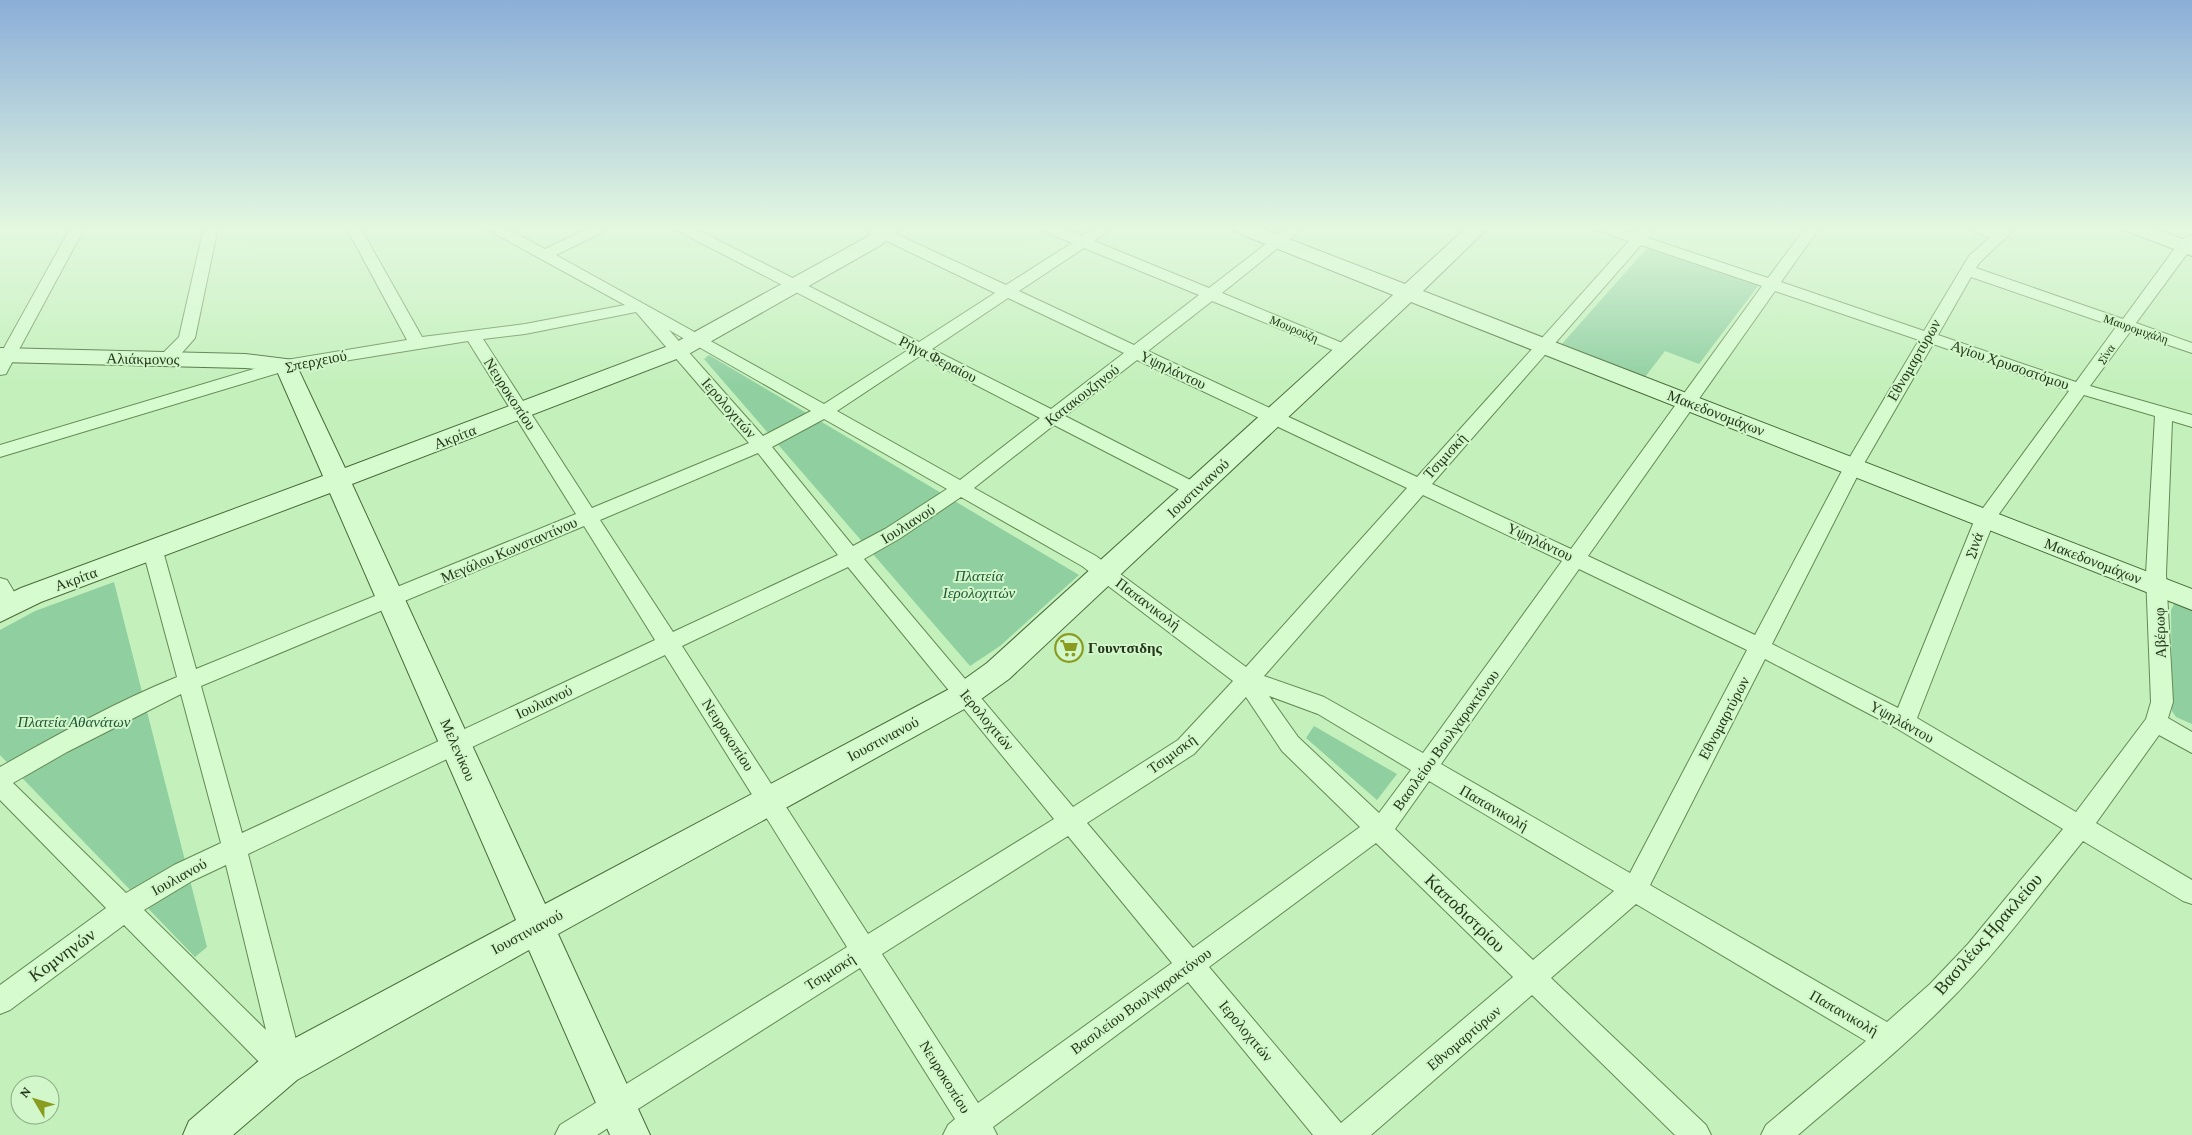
<svg xmlns="http://www.w3.org/2000/svg" width="2192" height="1135" viewBox="0 0 2192 1135" font-family="'Crimson Pro',serif">
	<style>
		.green { fill: #8fcfa0 }
		.lines { fill: none; stroke-linecap: round; stroke-linejoin: round }
		.street-casing { stroke: #658954; stroke-width: 2 }
		.secondary-casing { stroke: #496a38; stroke-width: 2 }
		.street { fill: #d5fbcf; fill-rule: evenodd }
		.secondary { fill: #d5fbcf; fill-rule: evenodd }
		.labels { text-anchor: middle; dominant-baseline: central; stroke-width: 4; stroke-linejoin: round; paint-order: stroke }
		.far-street-label { font-size: 12px; fill: #25371a; stroke: #d1f7cb }
		.street-label { font-size: 15px; fill: #25371a; stroke: #d1f7cb }
		.park-label { font-size: 15px; font-style: italic; fill: #1f5535; stroke: #d1f7cb }
		.poi-label { font-size: 15px; font-weight: bold; fill: #25371a; stroke: #d1f7cb; text-anchor: start }
		.near-street-label { font-size: 18px; fill: #25371a; stroke: #d1f7cb }
	</style>
	<rect width="100%" height="100%" fill="#c3f0bb"/>
	<!-- green -->
	<path class="green" d="M1647,248L1758,286L1699,364L1665,351L1645,377L1561,345Z
		M709,355L1079,575L1000,646L970,666L704,359Z
		M114,582L207,947L195,957L0,755V630L35,611Z
		M2174,604L2192,607V724L2176,717L2172,711L2171,610Z
		M1314,726L1397,774L1377,800L1306,738Z"/>
	<g class="lines">
		<defs>
			<path id="street" d="M71,227H85L8,370L6,374L0,375V355Z
				M204,227H218L195,338L173,363H161L159,359L161,355L179,337Z
				M346,227H360L422,337L525,324L625,305L488,230L486,227H504L545,249L591,227H609L607,230L556,255L824,404L908,350L676,230L674,227H692L919,342L995,293L864,230L862,227H881L1006,285L1072,243L1042,230L1040,227H1060L1082,236L1096,227H1113L1094,241L1209,288L1288,227H1304L1222,293L1352,347L1354,350L1352,353H1340L1212,301L1148,351L1417,477L1629,241L1597,230L1595,227H1616L1635,233L1641,227H1656L1648,238L1768,278L1806,227H1820L1781,282L1924,331L1969,256L1990,237L1968,230L1966,227H1988L1998,230L2001,227H2017L1980,262L1976,268L2123,319L2178,244L2187,236L2192,235V247L2136,323L2192,343V353L2130,332L2090,386L2192,415V427L2172,421L2166,574L2173,702L2168,718L2192,732V753L2159,735L2096,823L2192,880V904L2183,901L2083,841C2039,895 1998,952 1949,1001C1902,1049 1849,1091 1798,1135H1761L1766,1125L1866,1041L1636,904L1551,978L1706,1125L1711,1135H1675L1532,995L1371,1135H1313L1188,982L993,1127L997,1135H943L948,1125L955,1119L860,968L597,1135H555L560,1125L847,947L665,655L248,854L301,1059L293,1076L283,1080L273,1076L124,925L10,1010L0,1014V985L106,908L0,800V767C57,735 115,702 177,677L143,551L146,546L153,544L160,546L163,551L196,669L576,514L468,341L288,370L0,457V445L280,361L407,340ZM1641,245L1762,286L1571,549L1432,484ZM1084,248L1199,295L1134,345L1019,291ZM1971,277L2116,327L2076,382L1938,335ZM1775,291L1919,340L1844,467L1755,635L1588,556ZM1008,298L1124,353L1051,409L932,349ZM636,312L749,443L592,508L483,339L525,334ZM669,330L811,411L763,436ZM1933,344L2069,391L1975,519L1898,708L1772,644L1862,467ZM920,356L1040,418L960,480L837,411ZM1137,360L1407,488L1246,667L1096,556L974,488L1054,425L1188,494L1195,496L1202,494L1204,490L1202,486L1065,416ZM2084,395L2155,416L2146,574L2151,702L2146,719L2076,812L1917,718L1994,521ZM824,419L947,489L885,529L853,546L772,447ZM758,453L838,555L673,632L600,520ZM1423,495L1562,561L1423,753L1324,697L1264,676ZM961,497L1082,566L1233,681L1178,740L1073,807L864,559L899,539ZM584,526L655,640L242,833L201,686ZM848,567L1054,819L868,934L682,646ZM1579,569L1747,650L1630,873L1441,764ZM1765,659L1896,728L2063,829L1968,944L1930,984L1887,1022L1650,885ZM181,694L221,843L174,865L126,893L13,783L67,752ZM1269,696L1318,714L1411,770L1379,813L1298,737ZM1246,697L1282,751L1360,827L1193,948L1087,823L1194,754ZM1429,781L1614,891L1533,960L1395,829ZM1068,836L1172,963L978,1103L882,954ZM1376,843L1513,977L1341,1123L1209,967ZM226,865L266,1030L144,910L192,881Z
				M0,578L7,580L22,605L19,610L12,613L5,610L0,602Z"/>
			<path id="secondary" d="M879,227H902L881,245L687,355L352,484L545,904L955,686L987,663L1393,295L1233,231L1230,227H1258L1405,284L1467,227H1489L1423,291L2192,589V610L1411,302L1009,679L977,702L558,934L650,1135H610L529,950L297,1080L233,1135H183L189,1121L269,1052L516,920L330,493L41,602L0,622V598L21,588L323,476L277,371L245,368L0,362V348L245,354L294,360L345,468L671,345L867,237Z
				M2124,227H2152L2192,243V256L2127,231Z"/>
		</defs>
		<!-- street casing -->
		<use href="#street" class="street-casing"/>
		<!-- secondary casing -->
		<use href="#secondary" class="secondary-casing"/>
		<!-- street -->
		<use href="#street" class="street"/>
		<!-- secondary -->
		<use href="#secondary" class="secondary"/>
	</g>
	<!-- sky -->
	<linearGradient id="sky" x2="0" y2="1"><stop stop-color="#8baed8"/><stop offset="0.59" stop-color="#e4f8e0"/><stop offset="1" stop-color="#e4f8e0" stop-opacity="0"/></linearGradient>
	<rect width="2192" height="386" fill="url(#sky)"/>
	<!-- icons -->
	<defs>
		<symbol id="supermarket-ring" viewBox="-11 -11 22 22"><circle r="9.5" fill="#d1f7cb" stroke="#8a9c20" stroke-width="1.5"/><path d="M-6-5.5h2.5l.6 2H6L4.5 2H-2.5L-4.4-4H-6ZM-1.5 3.2a1.3 1.3 0 1 0 .1 0ZM3 3.2a1.3 1.3 0 1 0 .1 0Z" fill="#8a9c20"/></symbol>
	</defs>
	<g fill-rule="evenodd">
		<use href="#supermarket-ring" x="1053" y="632" width="32" height="32"/>
	</g>
	<g class="labels">
		<!-- far-street labels -->
		<g class="far-street-label">
			<text transform="translate(1294 329) rotate(23)">Μουρούζη</text>
			<text transform="translate(2136 329) rotate(19)">Μαυρομιχάλη</text>
			<text transform="translate(2106 354) rotate(-54)">Σίνα</text>
		</g>
		<!-- street labels -->
		<g class="street-label">
			<text transform="translate(143 359) rotate(1)">Αλιάκμονος</text>
			<text transform="translate(938 359) rotate(27)">Ρήγα Φεραίου</text>
			<text transform="translate(1914 360) rotate(-60)">Εθνομαρτύρων</text>
			<text transform="translate(316 361) rotate(-11)">Σπερχειού</text>
			<text transform="translate(2010 365) rotate(19)">Αγίου Χρυσοστόμου</text>
			<text transform="translate(1173 370) rotate(25)">Υψηλάντου</text>
			<text transform="translate(510 394) rotate(57)">Νευροκοπίου</text>
			<text transform="translate(1082 395) rotate(-38)">Κατακουζηνού</text>
			<text transform="translate(729 408) rotate(49)">Ιερολοχιτών</text>
			<text transform="translate(1716 413) rotate(21)">Μακεδονομάχων</text>
			<text transform="translate(455 437) rotate(-21)">Ακρίτα</text>
			<text transform="translate(1445 456) rotate(-48)">Τσιμισκή</text>
			<text transform="translate(1198 488) rotate(-43)">Ιουστινιανού</text>
			<text transform="translate(908 524) rotate(-32)">Ιουλιανού</text>
			<text transform="translate(1540 542) rotate(25)">Υψηλάντου</text>
			<text transform="translate(1974 545) rotate(-68)">Σινά</text>
			<text transform="translate(509 550) rotate(-23)">Μεγάλου Κωνσταντίνου</text>
			<text transform="translate(2093 561) rotate(21)">Μακεδονομάχων</text>
			<text transform="translate(76 579) rotate(-20)">Ακρίτα</text>
			<text transform="translate(1148 604) rotate(37)">Παπανικολή</text>
			<text transform="translate(2160 633) rotate(-92)">Αβέρωφ</text>
			<text transform="translate(544 702) rotate(-25)">Ιουλιανού</text>
			<text transform="translate(1724 718) rotate(-62)">Εθνομαρτύρων</text>
			<text transform="translate(987 720) rotate(50)">Ιερολοχιτών</text>
			<text transform="translate(1902 722) rotate(29)">Υψηλάντου</text>
			<text transform="translate(728 735) rotate(57)">Νευροκοπίου</text>
			<text transform="translate(883 739) rotate(-28)">Ιουστινιανού</text>
			<text transform="translate(1446 740) rotate(-54)">Βασιλείου Βουλγαροκτόνου</text>
			<text transform="translate(458 750) rotate(66)">Μελενίκου</text>
			<text transform="translate(1172 754) rotate(-36)">Τσιμισκή</text>
			<text transform="translate(1494 808) rotate(30)">Παπανικολή</text>
			<text transform="translate(179 877) rotate(-29)">Ιουλιανού</text>
			<text transform="translate(527 932) rotate(-28)">Ιουστινιανού</text>
			<text transform="translate(830 972) rotate(-32)">Τσιμισκή</text>
			<text transform="translate(1141 1001) rotate(-36)">Βασιλείου Βουλγαροκτόνου</text>
			<text transform="translate(1844 1013) rotate(30)">Παπανικολή</text>
			<text transform="translate(1246 1031) rotate(50)">Ιερολοχιτών</text>
			<text transform="translate(1464 1038) rotate(-40)">Εθνομαρτύρων</text>
			<text transform="translate(945 1077) rotate(58)">Νευροκοπίου</text>
		</g>
		<!-- park labels -->
		<g class="park-label">
			<text x="979" y="576">Πλατεία<tspan x="979" dy="17">Ιερολοχιτών</tspan></text>
			<text x="74" y="722">Πλατεία Αθανάτων</text>
		</g>
		<!-- poi labels -->
		<g class="poi-label">
			<text x="1088" y="648">Γουντσιδης</text>
		</g>
		<!-- near-street labels -->
		<g class="near-street-label">
			<text transform="translate(1465 913) rotate(44)">Καποδιστρίου</text>
			<text transform="translate(1988 934) rotate(-49)">Βασιλέως Ηρακλείου</text>
			<text transform="translate(62 955) rotate(-36)">Κομνηνών</text>
		</g>
	</g>
	<!-- north arrow -->
	<g transform="translate(35 1100) rotate(308)"><circle r="24" fill="#d1f7cb" stroke="#8caa84"/>
	<path d="M0-4L9 19L0 12L-9 19Z" fill="#8a9c20"/>
	<text y="-8" font-size="14" font-weight="bold" text-anchor="middle" fill="#25371a">N</text>
	</g>
</svg>
